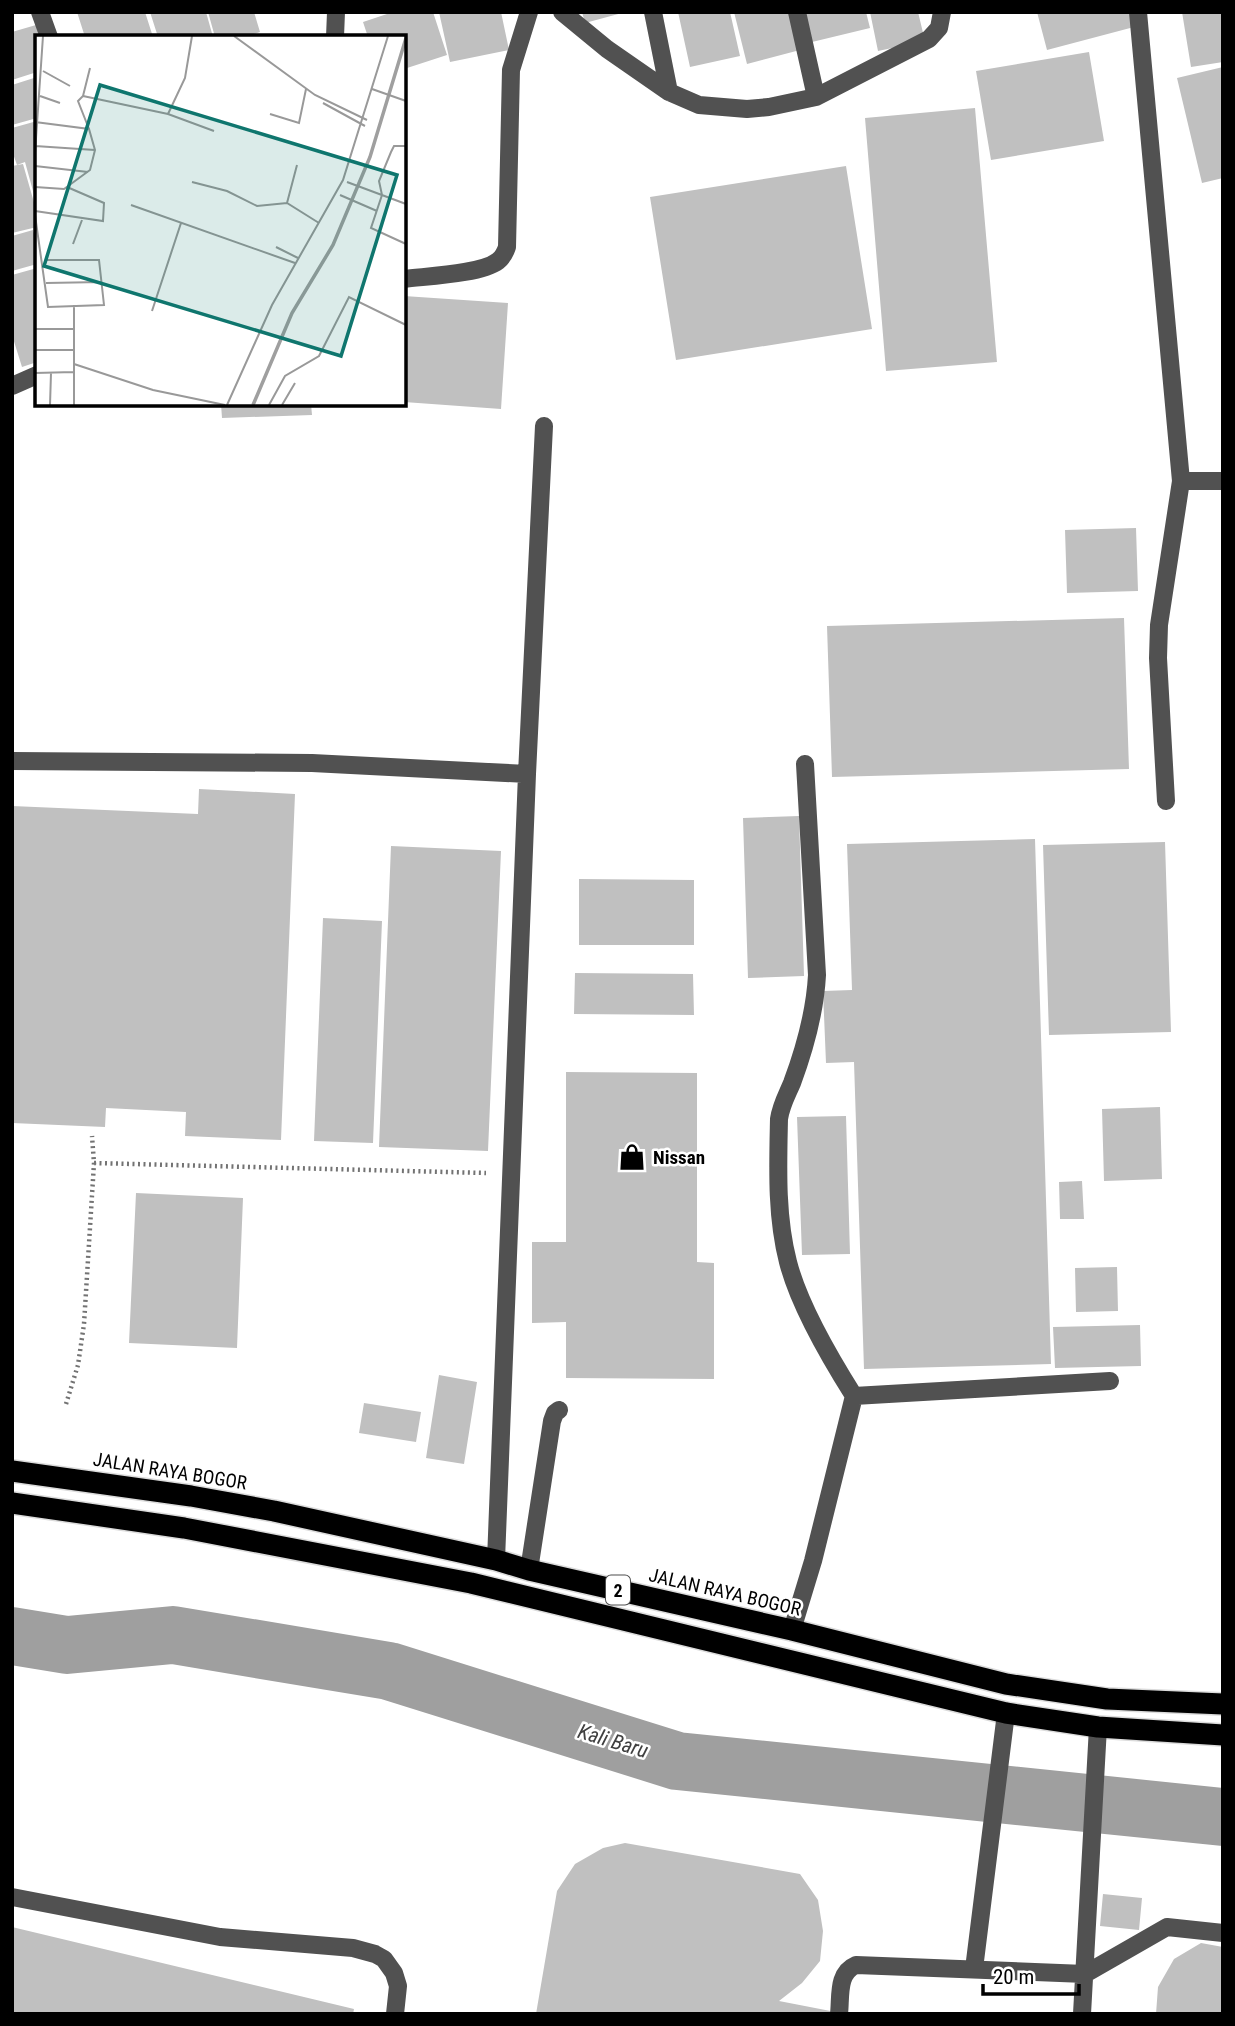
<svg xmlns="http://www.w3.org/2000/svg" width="1235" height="2026" viewBox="0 0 1235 2026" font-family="'Roboto Condensed',sans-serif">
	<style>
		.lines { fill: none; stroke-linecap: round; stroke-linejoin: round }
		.river { stroke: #9f9f9f; stroke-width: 58 }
		.building { fill: #c0c0c0 }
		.highway-casing { stroke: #dbdbdb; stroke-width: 24 }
		.path { stroke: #737373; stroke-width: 4.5; stroke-dasharray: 2 3.5; stroke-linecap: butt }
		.minor { stroke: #515151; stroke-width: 18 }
		.highway { stroke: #000; stroke-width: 21 }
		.labels { text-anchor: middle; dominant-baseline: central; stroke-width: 5; stroke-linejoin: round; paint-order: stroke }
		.shield { fill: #fff; stroke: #4c4c4c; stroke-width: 2 }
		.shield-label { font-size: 18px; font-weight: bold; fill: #000 }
		.poi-label { font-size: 19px; font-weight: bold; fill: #000; stroke: #fff; text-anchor: start }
		.street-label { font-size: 19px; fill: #000; stroke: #fff }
		.water-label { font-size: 21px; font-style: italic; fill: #404040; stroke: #fff }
		.inset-river { fill: none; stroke: #9f9f9f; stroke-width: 3.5 }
		.inset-road { fill: none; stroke: #999; stroke-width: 2 }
		.view { fill: #0f766e; fill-opacity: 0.15; stroke: #0f766e; stroke-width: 3.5 }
		.inset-edge { fill: none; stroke: #000; stroke-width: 3.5 }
	</style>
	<rect width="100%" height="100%" fill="#fff"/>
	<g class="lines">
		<!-- river -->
		<path class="river" d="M12,1636L67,1645L173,1635L389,1671L677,1761L1223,1817"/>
	</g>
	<!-- building -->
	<path class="building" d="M77,12H145L153,37H85Z
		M150,12H206L213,37H158Z
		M208,12H254L260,32L244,37H215Z
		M393,12H433L447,55L404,69V37H368L363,22Z
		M439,12H501L509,50L450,62Z
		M582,12H622V13L585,23Z
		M678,12H730L740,56L690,67Z
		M734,12H791L800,50L747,64Z
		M805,12H866L870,28L812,42Z
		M870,12H918L925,41L878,51Z
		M1037,12H1130L1134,27L1047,50Z
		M1182,12H1223V62L1191,67Z
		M36,25L40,37H37V72L12,80V32Z
		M1089,52L1104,141L991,160L976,71Z
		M1223,67V178L1202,183L1177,78Z
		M37,77V118L12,125V85Z
		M975,108L997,362L886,371L865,118Z
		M37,121V202H36L25,162L17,165L12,151V128Z
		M23,164L37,213V227L12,233V166Z
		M846,166L872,329L676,360L650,197Z
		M33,230L37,244V264L12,271V236Z
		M37,268V362L22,367L12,335V275Z
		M404,296L508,303L501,409L404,402Z
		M221,404H311L312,415L222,418Z
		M1136,528L1138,591L1067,593L1065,530Z
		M1124,618L1129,769L832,777L827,626Z
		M199,789L295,794L281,1140L185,1136L186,1112L106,1108L105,1127L12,1123V806L198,814Z
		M799,816L804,976L748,978L743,818Z
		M1035,839L1051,1364L864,1369L854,1062L826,1063L823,991L852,990L847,844Z
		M1165,842L1171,1032L1049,1035L1043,845Z
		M391,846L501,851L488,1151L379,1147Z
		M579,879L694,880V945H579Z
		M323,918L382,921L373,1143L314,1141Z
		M575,973L693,974L694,1015L574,1014Z
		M566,1072L697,1073V1262L714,1263V1379L566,1378V1322L532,1323V1242H566Z
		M1160,1107L1162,1179L1104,1181L1102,1109Z
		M846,1116L850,1254L802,1255L797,1117Z
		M1082,1181L1084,1219H1060L1059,1182Z
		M136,1193L243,1198L237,1348L129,1343Z
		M1117,1267L1118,1311L1076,1312L1075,1268Z
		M1140,1325L1141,1366L1055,1368L1053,1327Z
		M439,1375L477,1382L464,1464L426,1458Z
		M364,1403L421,1412L416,1442L359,1433Z
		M625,1843L800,1874L818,1900L823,1931L820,1961L802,1983L779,2001L846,2014H536L557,1891L575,1864L603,1848Z
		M1103,1894L1142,1898L1139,1930L1100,1926Z
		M12,1927L354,2009L353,2014H12Z
		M1201,1943L1223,1947V2014H1156L1158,1987L1174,1959Z"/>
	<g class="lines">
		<defs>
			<path id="highway" d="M12,1471L191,1496L274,1511L496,1560L529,1570L792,1630L1006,1684L1107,1699L1223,1704
				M12,1503L184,1528L471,1583L1006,1713L1098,1727L1223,1735"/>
		</defs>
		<!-- highway casing -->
		<use href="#highway" class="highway-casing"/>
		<!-- path -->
		<path class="path" d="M94,1163L486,1173
			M66,1404L78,1365L84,1324L94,1163L92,1136"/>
		<!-- minor -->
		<path class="minor" d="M40,12L49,37
			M562,12L607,49L669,92L699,105L747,109L769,107L816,97L929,39L939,28L942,12
			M653,12L669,92
			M797,12L816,97
			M1138,12L1181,481L1159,625L1158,658L1166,801
			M335,37L336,12
			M404,279C427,276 481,274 498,261C503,257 505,253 507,247L511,70L529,12
			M12,386L37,375
			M1181,481H1223
			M12,761L312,763L527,774
			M854,1396L1110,1381
			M496,1560L527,774L544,426
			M529,1570L552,1421L555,1413L559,1410
			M792,1630L813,1561L854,1396C830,1358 799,1305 788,1262C776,1216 778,1166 779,1119C781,1105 787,1095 792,1083C805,1048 815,1012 817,975L805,764
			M12,1897L220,1937L353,1948L375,1954L384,1959L394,1973L398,1986L395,2014
			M974,1969L1006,1713
			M839,2014C841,1996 837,1973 856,1965L1085,1974L1167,1927L1223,1933
			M1082,2014L1098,1727"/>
		<!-- highway -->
		<use href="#highway" class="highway"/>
	</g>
	<!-- icons -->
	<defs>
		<symbol id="shop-bare" viewBox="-9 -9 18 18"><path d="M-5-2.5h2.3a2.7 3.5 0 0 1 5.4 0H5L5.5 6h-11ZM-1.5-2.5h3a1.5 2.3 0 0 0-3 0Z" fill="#000" stroke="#fff" stroke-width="2.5" paint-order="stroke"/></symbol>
	</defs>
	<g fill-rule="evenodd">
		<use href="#shop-bare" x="613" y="1138" width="38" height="38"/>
	</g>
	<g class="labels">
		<!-- shield labels -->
		<rect class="shield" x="606" y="1575.5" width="24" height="29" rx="5"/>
		<g class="shield-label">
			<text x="618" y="1590">2</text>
		</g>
		<!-- poi labels -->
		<g class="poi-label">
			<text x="653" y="1157">Nissan</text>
		</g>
		<!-- street labels -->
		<g class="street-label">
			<text transform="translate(170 1471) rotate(9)">JALAN RAYA BOGOR</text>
			<text transform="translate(725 1592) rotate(13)">JALAN RAYA BOGOR</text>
		</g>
		<!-- water labels -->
		<g class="water-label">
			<text transform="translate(613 1741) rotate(17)">Kali Baru</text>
		</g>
	</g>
	<!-- overview -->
	<g transform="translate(35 35)">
		<rect width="371" height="371" fill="#fff"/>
		<path class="inset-river" d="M218,370L257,278L298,210L335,122L371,3"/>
		<path class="inset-road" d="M199,1L280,60L332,85M8,36L35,51M337,54L371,66M5,61L25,68M48,61L133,79L179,96M288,68L330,91M133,79L150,43L157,1M235,79L264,88L271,54M0,87L54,94L60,115L55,135L29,154L0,152M54,94L43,66L48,61L55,33M0,111L60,115M371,111H359L356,117L344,146L347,160L336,193L371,209M0,118L8,1M0,131L53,137M157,147L192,156L222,171L252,168L284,188M312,147L371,169M305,160L342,176M252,168L262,130M96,170L260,228M0,176L68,186L69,168L32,152M0,180L13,272L69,270L64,225H10M38,209L47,185M241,212L263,223M11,248L67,247M39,270V370M117,276L146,188M0,294H40M0,315H39M39,329L118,355L190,370M0,338L39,337M15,370L16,338M192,370L237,270L308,145L353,1M234,370L250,341L284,321L314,262L371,290M247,370L260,348"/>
		<path class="view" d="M65,50L362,140L306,321L9,231Z"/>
		<rect width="371" height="371" class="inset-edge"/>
	</g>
	<!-- border -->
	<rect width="1235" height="2026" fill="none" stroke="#000000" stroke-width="28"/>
	<!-- scale -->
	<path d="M983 1984v10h96v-10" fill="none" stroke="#000000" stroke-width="3.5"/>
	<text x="993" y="1984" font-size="21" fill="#000000" stroke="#ffffff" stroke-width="5" paint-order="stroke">20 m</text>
</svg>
